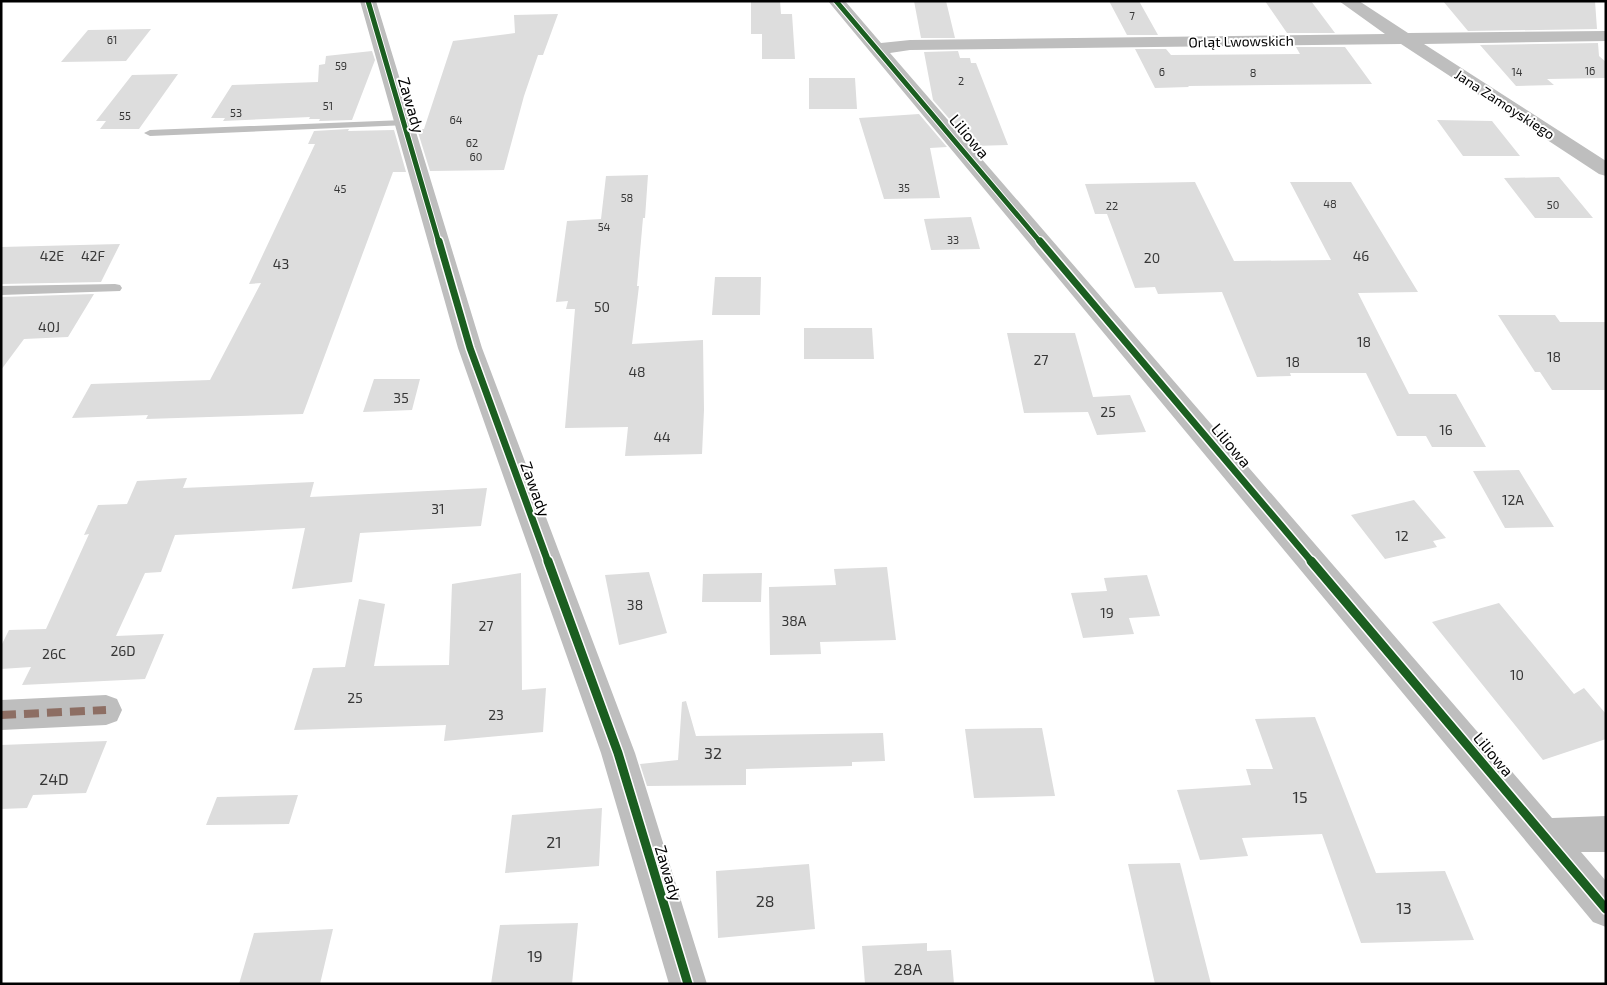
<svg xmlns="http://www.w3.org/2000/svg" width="1607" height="985" viewBox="0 0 1607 985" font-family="'Exo 2',sans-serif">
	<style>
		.building { fill: #ddd }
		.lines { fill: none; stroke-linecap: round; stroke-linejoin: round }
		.service { fill: #bebebe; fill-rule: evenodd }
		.minor { fill: #bebebe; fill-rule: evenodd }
		.quiet { stroke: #8d6e63; stroke-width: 8; stroke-dasharray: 15 8; stroke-linecap: butt }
		.cycleway-far2-casing { stroke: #fff; stroke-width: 7 }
		.cycleway-far1-casing { stroke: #fff; stroke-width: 10 }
		.cycleway-casing { stroke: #fff; stroke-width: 12 }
		.cycleway-far2 { stroke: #1b5e20; stroke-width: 5 }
		.cycleway-far1 { stroke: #1b5e20; stroke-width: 7 }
		.cycleway { stroke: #1b5e20; stroke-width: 9 }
		.labels { text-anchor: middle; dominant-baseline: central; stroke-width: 4; stroke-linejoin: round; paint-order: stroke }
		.far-number-label { font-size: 11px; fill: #373737 }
		.far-street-label { font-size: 14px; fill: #000; stroke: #fff }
		.number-label { font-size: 14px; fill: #373737 }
		.street-label { font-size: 16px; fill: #000; stroke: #fff }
		.near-number-label { font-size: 16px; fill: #373737 }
	</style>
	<rect width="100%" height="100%" fill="#fff"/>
	<!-- building -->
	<path class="building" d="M751,1H780L781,14H792L795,59H762V34H751Z
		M914,1H946L955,38H921Z
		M1109,1H1139L1158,35H1127Z
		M1265,1H1311L1335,33H1287Z
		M1443,1H1595L1597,29L1468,31Z
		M558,14L543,55H538L524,96L504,170L430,171L417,129H424L453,41L515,33L514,15Z
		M151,29L126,61L61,62L88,30Z
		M1598,43L1599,56L1606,62V78L1547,79L1554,85L1516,86L1480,45Z
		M1296,47H1345L1372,84L1188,86L1189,87L1155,88L1135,49H1166L1171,55L1300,54Z
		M372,51L375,60L352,120L319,121L320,119H309L310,117L223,121L225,118H211L232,85L318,82L319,65L325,64L326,56Z
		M958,51L960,58H970L971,63H976L1008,145L973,146L933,100L924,52Z
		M178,74L139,129H100L106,121H96L132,75Z
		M809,78H855L857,109H809Z
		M919,114L947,147L930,148L940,198L884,199L859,118Z
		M1437,120L1492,121L1520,156H1463Z
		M349,129L348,131L394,130L406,172H393L303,414L146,419L148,415L72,418L91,384L210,380L261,283L249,284L315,144H308L314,131Z
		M648,175L645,218H643L637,286H639L632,344L703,340L704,410L702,454L625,456L628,427L565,428L575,309H566L568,301L556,302L567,221L601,219L606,176Z
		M1559,177L1593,218H1535L1504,178Z
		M1195,182L1234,261L1331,260L1290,182H1351L1418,292L1358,293L1409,394H1456L1486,447H1432L1426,436H1397L1366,373H1290L1291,376L1257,377L1222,292L1158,294L1155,287L1135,288L1107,214H1095L1085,184Z
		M971,217L980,249L931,250L924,219Z
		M120,244L101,282L1,284V247Z
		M715,277H761L760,315H712Z
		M94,294L68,337L24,339L1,370V297Z
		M1498,315H1555L1560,322H1606V390H1552L1540,372H1535Z
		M804,328H872L874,359H804Z
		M1007,333H1075L1093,397L1130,395L1146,432L1097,435L1088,412L1024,413Z
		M374,379H420L412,410L363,412Z
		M1519,470L1554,527L1505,528L1473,471Z
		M187,478L183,488L314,482L310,497L487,488L481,526L360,533L352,582L292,589L305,528L175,535L161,572L145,573L116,636L164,634L145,679L22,685L31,667L1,669V646L9,630L46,629L89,534L84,535L98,505L127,504L137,481Z
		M1414,500L1446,538L1433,541L1437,547L1385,559L1351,515Z
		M887,567L896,640L820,642L821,654L770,655L769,587L836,585L834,569Z
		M649,572L667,633L619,645L605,575Z
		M521,573L522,690L546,688L543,732L444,741L446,725L294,730L313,668L345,667L359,599L385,604L374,666L449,665L452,584Z
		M762,573L761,602H702L703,574Z
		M1147,575L1160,616L1129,618L1134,634L1083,638L1071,593L1107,591L1104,578Z
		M1499,603L1574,694L1584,688L1606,714V739L1543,760L1432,622Z
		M686,701L696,736L883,733L885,761L852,762V766L746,769V785L647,786L640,764L678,760L682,702Z
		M1315,717L1376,873L1445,871L1474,940L1361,943L1322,834L1242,838L1248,856L1200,860L1177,790L1251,785L1246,769H1273L1255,719Z
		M1042,728L1055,796L974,798L965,729Z
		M107,741L86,793L33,795L27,808L1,809V745Z
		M298,795L289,824L206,825L217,797Z
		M602,808L599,866L505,873L512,815Z
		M1180,863L1211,984H1155L1128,864Z
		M809,864L815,929L718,938L716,871Z
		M578,923L572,984H491L500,925Z
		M333,929L320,984H239L254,933Z
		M927,943V951L951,950L954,984H865L862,946Z"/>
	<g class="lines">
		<!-- service -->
		<path class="service" d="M404,120L410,123L408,125L150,136L144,133L150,130Z
			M115,284L120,285L122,288L120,291L1,295V286Z"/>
		<!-- minor -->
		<path class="minor" d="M360,1H376L482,348L635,753L707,984H669L601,753L458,348Z
			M828,1H845L881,43L910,40L1385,34L1339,1H1359L1408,33L1606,31V41L1424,44L1606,161V176L1599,174L1401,44L910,50L890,53L1552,818L1606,816V852H1581L1606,881V927L1593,922Z
			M106,695L117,699L122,710L117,721L106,725L1,730V700Z"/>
		<!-- quiet -->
		<path class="quiet" d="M1,715L106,710"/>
		<defs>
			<path id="cycleway-far2" d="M368,1L439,243
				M836,1L1041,243"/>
			<path id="cycleway-far1" d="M439,241L470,348L548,562
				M1040,241L1312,562"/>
			<path id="cycleway" d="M548,561L618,753L688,984
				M1311,561L1606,909"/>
		</defs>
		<!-- cycleway-far2 casing -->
		<use href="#cycleway-far2" class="cycleway-far2-casing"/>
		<!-- cycleway-far1 casing -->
		<use href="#cycleway-far1" class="cycleway-far1-casing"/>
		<!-- cycleway casing -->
		<use href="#cycleway" class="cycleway-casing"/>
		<!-- cycleway-far2 -->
		<use href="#cycleway-far2" class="cycleway-far2"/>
		<!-- cycleway-far1 -->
		<use href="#cycleway-far1" class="cycleway-far1"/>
		<!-- cycleway -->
		<use href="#cycleway" class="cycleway"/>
	</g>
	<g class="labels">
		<!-- far-number labels -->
		<g class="far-number-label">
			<text x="1132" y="15">7</text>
			<text x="112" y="39">61</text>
			<text x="341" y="65">59</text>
			<text x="1590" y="70">16</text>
			<text x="1162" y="71">6</text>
			<text x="1517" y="71">14</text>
			<text x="1253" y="72">8</text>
			<text x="961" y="80">2</text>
			<text x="328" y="105">51</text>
			<text x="236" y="112">53</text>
			<text x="125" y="115">55</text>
			<text x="456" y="119">64</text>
			<text x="472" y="142">62</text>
			<text x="476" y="156">60</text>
			<text x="904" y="187">35</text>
			<text x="340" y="188">45</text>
			<text x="627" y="197">58</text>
			<text x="1330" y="203">48</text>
			<text x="1553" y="204">50</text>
			<text x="1112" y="205">22</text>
			<text x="604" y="226">54</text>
			<text x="953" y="239">33</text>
		</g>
		<!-- far-street labels -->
		<g class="far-street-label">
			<text transform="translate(1241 41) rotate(-1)">Orląt Lwowskich</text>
			<text transform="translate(1505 104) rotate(33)">Jana Zamoyskiego</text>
		</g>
		<!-- number labels -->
		<g class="number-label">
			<text x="52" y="255">42E</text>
			<text x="93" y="255">42F</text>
			<text x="1361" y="255">46</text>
			<text x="1152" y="257">20</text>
			<text x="281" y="263">43</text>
			<text x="602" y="306">50</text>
			<text x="49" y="326">40J</text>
			<text x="1364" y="341">18</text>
			<text x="1554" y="356">18</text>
			<text x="1041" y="359">27</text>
			<text x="1293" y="361">18</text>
			<text x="637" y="371">48</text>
			<text x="401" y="397">35</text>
			<text x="1108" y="411">25</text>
			<text x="1446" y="429">16</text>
			<text x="662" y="436">44</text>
			<text x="1513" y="499">12A</text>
			<text x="438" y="508">31</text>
			<text x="1402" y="535">12</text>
			<text x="635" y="604">38</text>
			<text x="1107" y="612">19</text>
			<text x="794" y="620">38A</text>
			<text x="486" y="625">27</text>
			<text x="123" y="650">26D</text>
			<text x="54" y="653">26C</text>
			<text x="1517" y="674">10</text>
			<text x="355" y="697">25</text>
			<text x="496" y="714">23</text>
		</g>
		<!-- street labels -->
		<g class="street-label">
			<text transform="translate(412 105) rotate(74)">Zawady</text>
			<text transform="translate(970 136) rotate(50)">Liliowa</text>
			<text transform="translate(1232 445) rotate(50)">Liliowa</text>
			<text transform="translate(536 489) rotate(70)">Zawady</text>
			<text transform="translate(1494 754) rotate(50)">Liliowa</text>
			<text transform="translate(669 873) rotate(73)">Zawady</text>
		</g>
		<!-- near-number labels -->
		<g class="near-number-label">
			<text x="713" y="752">32</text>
			<text x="54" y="778">24D</text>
			<text x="1300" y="796">15</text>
			<text x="554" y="841">21</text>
			<text x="765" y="900">28</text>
			<text x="1404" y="907">13</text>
			<text x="535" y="955">19</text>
			<text x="908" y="968">28A</text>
		</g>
	</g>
	<!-- border -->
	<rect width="1607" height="985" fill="none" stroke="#000000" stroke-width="5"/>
</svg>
